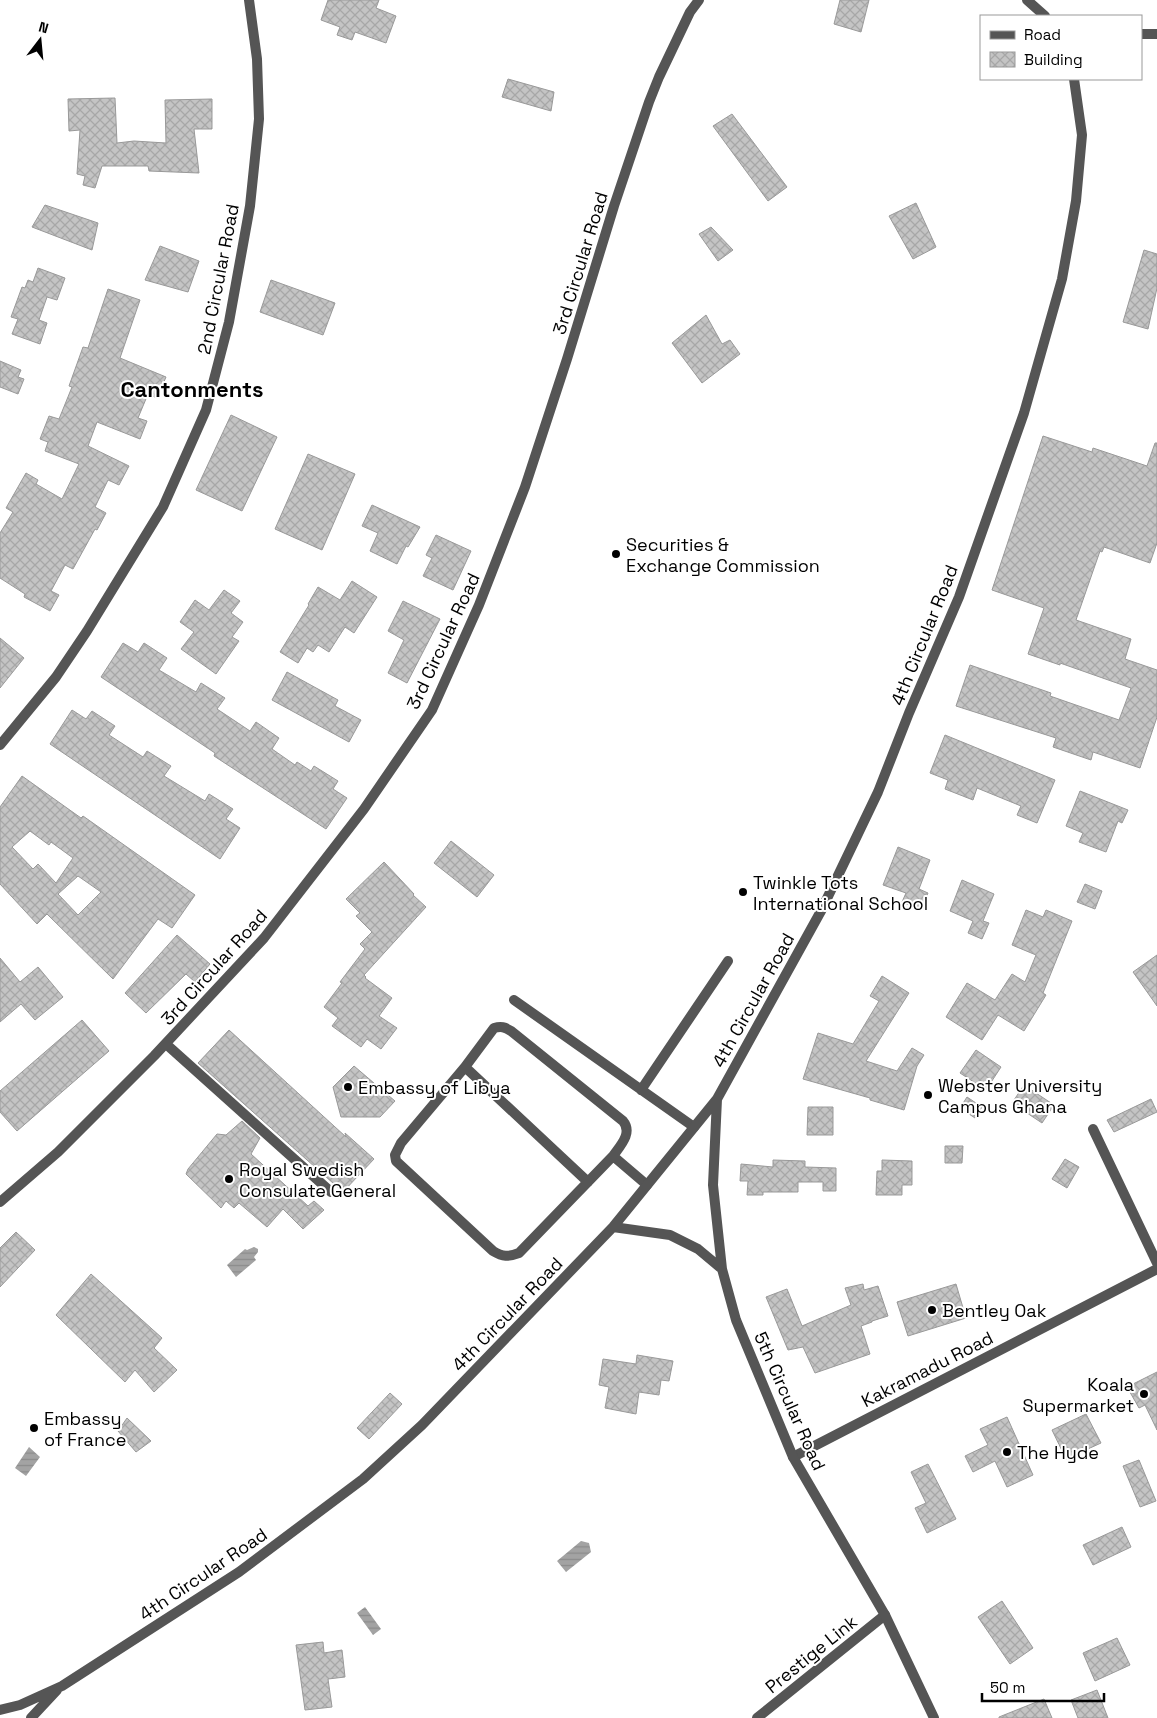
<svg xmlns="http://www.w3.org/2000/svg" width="1157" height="1718" viewBox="0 0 1157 1718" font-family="'Space Grotesk',sans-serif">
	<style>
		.water { fill: url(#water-rules) }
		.building { fill: url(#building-cross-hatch); stroke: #999; fill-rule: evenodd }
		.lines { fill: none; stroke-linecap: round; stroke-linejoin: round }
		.minor { stroke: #555; stroke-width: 10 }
		.tertiary { stroke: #555; stroke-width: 10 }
		.poi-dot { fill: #000; stroke: #fff; stroke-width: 2 }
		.labels { text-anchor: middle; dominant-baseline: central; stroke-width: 4; stroke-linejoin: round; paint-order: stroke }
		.street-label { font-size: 18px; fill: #000; stroke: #fff }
		.poi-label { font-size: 18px; fill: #000; stroke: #fff; text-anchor: start }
		.district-label { font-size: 22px; font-weight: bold; fill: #000; stroke: #fff }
	</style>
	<defs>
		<pattern id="water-rules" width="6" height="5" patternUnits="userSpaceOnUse" patternTransform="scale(1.25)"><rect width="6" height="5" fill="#a3a3a3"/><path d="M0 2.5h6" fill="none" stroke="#8b8b8b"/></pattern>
		<pattern id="building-cross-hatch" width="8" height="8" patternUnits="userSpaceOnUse" patternTransform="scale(1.25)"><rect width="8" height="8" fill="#c4c4c4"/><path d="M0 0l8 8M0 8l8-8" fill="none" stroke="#a7a7a7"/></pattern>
	</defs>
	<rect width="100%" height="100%" fill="#fff"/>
	<!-- water -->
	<path class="water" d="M254,1247L258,1249V1252L254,1257L256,1260L236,1277L227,1265L245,1249L247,1250Z
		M29,1447L40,1457L26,1476L15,1468Z
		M581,1541L589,1543L591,1552L566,1572L557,1561Z
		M365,1607L381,1629L373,1635L357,1613Z"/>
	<!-- building -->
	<path class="building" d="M328,0H379L376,8L396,16L386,43L355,32L352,40L337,35L340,27L321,20Z
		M840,0H869L861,32L834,24Z
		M508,79L554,92L551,111L502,97Z
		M115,98L117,143L134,141L166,143L165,100L212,99V129H194L199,173L149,171L148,166H102L95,188L83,185L85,176L77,174L80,130L69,131L68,99Z
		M732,114L787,187L768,201L713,126Z
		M916,203L936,247L913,259L889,216Z
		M45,205L98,223L92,250L32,227Z
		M711,227L733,250L718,261L699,234Z
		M160,246L199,261L188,292L145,280Z
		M1144,250L1157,254V288L1148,329L1123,322Z
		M38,268L65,278L57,300L47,297L39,320L47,323L40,344L12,334L18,319L11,317L22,287L25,288L28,280L33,282Z
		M271,280L335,303L323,335L260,312Z
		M108,289L140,300L120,358L166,377L157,398L148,394L138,418L147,421L140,439L97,422L88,446L129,466L119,485L108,480L95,507L106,513L97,530L95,529L73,569L65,565L51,591L59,595L50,611L24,597L25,594L0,578V533L13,512L6,508L26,473L38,480L36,484L62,499L79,464L45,451L48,442L40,439L49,416L59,419L72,387L69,386L83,347L88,348Z
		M706,315L722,344L730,340L740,354L702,383L672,343Z
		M0,361L21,370L18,377L24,379L18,394L0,387Z
		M231,415L277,437L242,511L196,490Z
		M1043,436L1092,452L1093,448L1147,466L1155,443H1157V543L1150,563L1104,547L1102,552L1100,551L1076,620L1131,639L1125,659L1157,670V717L1140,768L1093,752L1091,760L1053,747L1056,738L956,706L970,665L1051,693L1050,696L1119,720L1131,688L1060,663V665L1028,654L1044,608L992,590Z
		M308,454L355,474L322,550L275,529Z
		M372,505L420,527L408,547L406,546L397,564L370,551L378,533L362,526Z
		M436,535L471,551L453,590L423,576L432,558L426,555Z
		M352,581L377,597L354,633L345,627L329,652L318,645L313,652L307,648L298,663L280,652L309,605L308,604L318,587L340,600Z
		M224,590L240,601L231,613L243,622L232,637L239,641L216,674L181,649L194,632L180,622L195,600L209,610Z
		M403,601L440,619L407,683L388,673L404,640L388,631Z
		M0,638L24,658L0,688Z
		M123,643L138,652L144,643L167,658L159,670L196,692L201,683L225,698L217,709L250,731L256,722L279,738L272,749L295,765L297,762L311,771L314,766L338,781L333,789L347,798L326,829L214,756L215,753L101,677Z
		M287,672L338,700L335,706L361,720L349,742L272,700Z
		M72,710L86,719L92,711L115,726L109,735L143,757L147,751L171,766L164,776L205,801L209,794L233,809L226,819L240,828L220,859L50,744Z
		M945,735L1055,780L1037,823L1017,815L1021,806L977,788L973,800L945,789L948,780L930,773Z
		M22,776L81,818L83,816L195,895L172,928L158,919L113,979L47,914L37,924L0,884V807ZM30,831L49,845L51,842L73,858L56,883L38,864L33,869L12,847ZM78,876L101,892L78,915L58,894Z
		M1080,791L1128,810L1122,823L1118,821L1106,852L1079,842L1083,833L1066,826Z
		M451,841L494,875L477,897L434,863Z
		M898,847L930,860L919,889L928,893L921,910L902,902L906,893L883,885Z
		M384,862L414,894L413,895L426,907L364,975L366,977L365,978L392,998L379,1016L397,1028L381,1049L367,1039L361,1047L332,1026L338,1018L324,1007L342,983L340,982L365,949L360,944L372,932L356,916L360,913L346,899Z
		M962,880L994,894L983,921L989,923L982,939L968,933L973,921L950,911Z
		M1085,884L1102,891L1095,909L1077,902Z
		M1026,910L1043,917L1046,910L1072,921L1043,993L1046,995L1024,1031L998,1015L982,1040L946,1017L967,983L995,1000L1012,974L1025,982L1036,955L1012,945Z
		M177,935L210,964L195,982L186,974L146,1013L125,993Z
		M1157,955V1006L1133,972Z
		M0,958L20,982L38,967L63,997L35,1020L21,1004L0,1022Z
		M882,976L909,993L866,1061L897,1071L912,1048L924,1055L917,1066L904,1110L870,1100V1098L803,1079L818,1033L853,1044L879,1001L870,996Z
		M82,1020L109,1051L17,1131L0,1112V1091Z
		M229,1030L346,1137L345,1133L374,1159L343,1192L198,1063Z
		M976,1050L1001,1067L986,1090L960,1073Z
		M354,1066L395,1101L380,1117H341L333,1087Z
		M1024,1085L1054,1105L1042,1123L1012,1103Z
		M967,1097L982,1107L975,1118L960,1108Z
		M1151,1099L1157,1112L1114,1132L1107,1120Z
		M808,1107H833V1135H807Z
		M242,1121L260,1138L251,1154L308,1206L314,1201L324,1210L303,1229L283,1209L267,1227L239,1203L234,1208L226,1201L221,1208L186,1174L188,1169L217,1134L226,1135Z
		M945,1146H963L962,1163H945Z
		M1065,1159L1079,1167L1067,1188L1052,1179Z
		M773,1160L805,1161V1167L836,1168V1191H823V1182H798V1192H763V1195H747L748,1181H740L741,1164L773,1167Z
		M882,1160L912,1161V1185H902V1195H876L877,1171H882Z
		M16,1232L35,1250L0,1287V1248Z
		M91,1274L162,1338L154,1348L177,1370L154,1392L135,1370L125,1382L56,1315Z
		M863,1284L864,1290L878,1286L888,1316L872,1321V1322L861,1326L870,1354L815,1373L803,1347L788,1350L766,1297L787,1289L802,1326L851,1305L845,1288Z
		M956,1284L966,1318L908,1336L897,1302Z
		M637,1355L673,1361L669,1381L661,1380L659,1395L639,1392L636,1414L605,1408L609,1387L599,1385L603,1359L636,1364Z
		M1157,1372V1430L1145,1405L1139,1408L1127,1387Z
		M390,1393L402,1404L369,1439L357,1428Z
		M1086,1414L1101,1443L1066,1459L1052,1430Z
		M1007,1417L1033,1475L1007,1487L995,1461L973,1472L965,1456L988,1445L980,1429Z
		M127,1418L151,1441L136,1452L118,1431Z
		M1139,1460L1156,1501L1140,1507L1123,1466Z
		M928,1464L956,1519L927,1533L915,1508L926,1503L911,1472Z
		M1122,1527L1131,1547L1093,1565L1083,1545Z
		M1002,1601L1033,1648L1010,1664L978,1617Z
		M1117,1638L1130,1665L1095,1681L1083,1653Z
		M323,1642L324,1653L342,1650L345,1677L328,1679L332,1707L305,1710L296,1645Z
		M1097,1690L1108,1718H1078L1071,1700Z
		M1044,1699L1052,1718H999V1717Z"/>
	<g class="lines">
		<!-- minor -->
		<path class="minor" d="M1141,34H1157
			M514,1000L694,1127
			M166,1044L331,1192
			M465,1067L588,1182
			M641,1090L728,961
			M1093,1129L1157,1263
			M613,1156C620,1146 633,1133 623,1121L511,1031C505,1027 501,1026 494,1028L465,1067L401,1143L395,1155L396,1161L493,1251C503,1257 508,1257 519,1253L613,1156L647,1185
			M0,1202L58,1152L154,1056L264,938L364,809L432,710L479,605L525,487L567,359L614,206L649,102L659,77L690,12L699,0
			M793,1457L1157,1269
			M757,1718L885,1615"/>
		<!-- tertiary -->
		<path class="tertiary" d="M1027,0L1045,16
			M0,745L56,677L87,631L163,507L206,410L229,322L250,206L259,119L257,59L249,0
			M717,1099L713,1185L722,1269L736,1320L793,1457L885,1615L934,1718
			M613,1227L670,1235L698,1249L722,1269
			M0,1710L20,1705L62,1686L239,1572L363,1479L422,1425L613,1227L717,1099L821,911L878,792L909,713L959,597L1024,413L1062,279L1076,201L1082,135L1074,79
			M31,1718L57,1690"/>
	</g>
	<!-- markers -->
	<g class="poi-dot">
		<circle cx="616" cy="554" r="5"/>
		<circle cx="743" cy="892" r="5"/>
		<circle cx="348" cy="1087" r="5"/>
		<circle cx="928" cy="1095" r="5"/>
		<circle cx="229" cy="1179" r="5"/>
		<circle cx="932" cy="1310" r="5"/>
		<circle cx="1144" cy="1394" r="5"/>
		<circle cx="34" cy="1428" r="5"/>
		<circle cx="1007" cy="1452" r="5"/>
	</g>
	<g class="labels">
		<!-- street labels -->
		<g class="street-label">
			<text transform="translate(580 263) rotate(-73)">3rd Circular Road</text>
			<text transform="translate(218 279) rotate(-79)">2nd Circular Road</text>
			<text transform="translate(924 635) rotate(-68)">4th Circular Road</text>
			<text transform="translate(443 641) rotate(-65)">3rd Circular Road</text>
			<text transform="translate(214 967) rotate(-48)">3rd Circular Road</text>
			<text transform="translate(753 1000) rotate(-61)">4th Circular Road</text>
			<text transform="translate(507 1314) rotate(-46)">4th Circular Road</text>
			<text transform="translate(927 1369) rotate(-27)">Kakramadu Road</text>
			<text transform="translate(790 1401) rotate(66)">5th Circular Road</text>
			<text transform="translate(203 1574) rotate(-34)">4th Circular Road</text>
			<text transform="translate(811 1654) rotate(-39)">Prestige Link</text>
		</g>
		<!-- poi labels -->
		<g class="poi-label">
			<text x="626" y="544">Securities &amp;<tspan x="626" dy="21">Exchange Commission</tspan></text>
			<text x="753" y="882">Twinkle Tots<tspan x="753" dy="21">International School</tspan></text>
			<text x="938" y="1085">Webster University<tspan x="938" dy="21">Campus Ghana</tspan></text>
			<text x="358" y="1087">Embassy of Libya</text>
			<text x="239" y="1169">Royal Swedish<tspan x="239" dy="21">Consulate General</tspan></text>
			<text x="942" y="1310">Bentley Oak</text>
			<text x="1134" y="1384" text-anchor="end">Koala<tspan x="1134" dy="21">Supermarket</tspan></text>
			<text x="44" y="1418">Embassy<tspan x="44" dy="21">of France</tspan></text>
			<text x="1017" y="1452">The Hyde</text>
		</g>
		<!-- district labels -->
		<g class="district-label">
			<text x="192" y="389">Cantonments</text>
		</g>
	</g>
	<!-- legend -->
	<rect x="980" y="15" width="162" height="65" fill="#ffffff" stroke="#999999"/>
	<rect x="990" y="31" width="25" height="8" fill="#555555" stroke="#999999"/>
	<text x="1024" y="40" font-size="15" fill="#000000">Road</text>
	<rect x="990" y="52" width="25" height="15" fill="url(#building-cross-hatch)" stroke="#999999"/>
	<text x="1024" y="65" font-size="15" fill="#000000">Building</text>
	<!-- north arrow -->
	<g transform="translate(40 40) rotate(16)" stroke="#ffffff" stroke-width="4" paint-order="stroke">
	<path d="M0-4L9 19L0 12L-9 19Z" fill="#000000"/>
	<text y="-8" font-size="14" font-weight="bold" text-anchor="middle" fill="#000000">N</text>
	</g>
	<!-- scale -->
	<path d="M982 1693v8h122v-8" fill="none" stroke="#000000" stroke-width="2.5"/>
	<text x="990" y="1693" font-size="15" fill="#000000" stroke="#ffffff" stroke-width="4" paint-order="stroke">50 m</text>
</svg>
